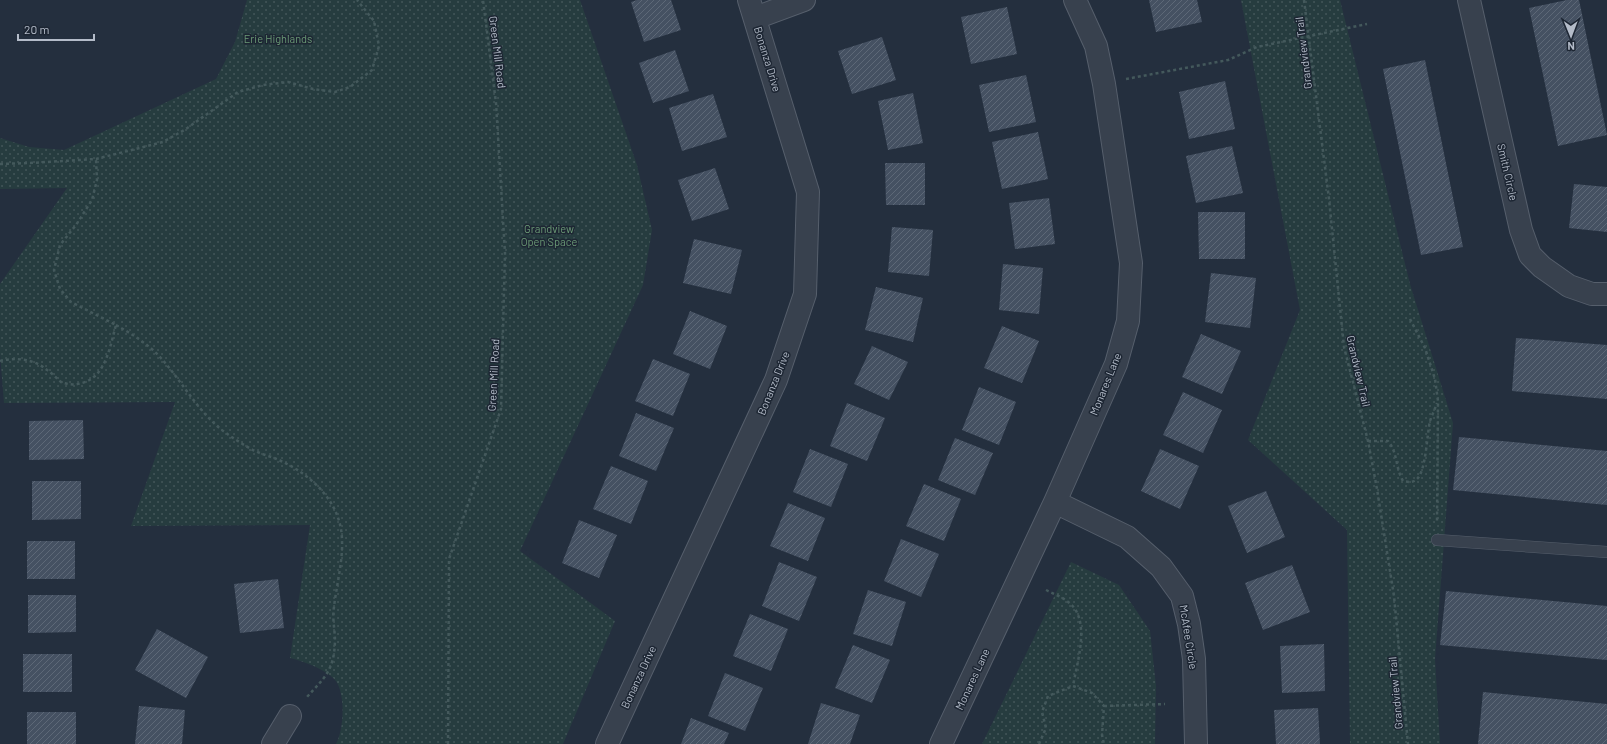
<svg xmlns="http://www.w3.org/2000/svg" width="1607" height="744" viewBox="0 0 1607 744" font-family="Barlow,sans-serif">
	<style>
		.grass { fill: url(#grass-dots) }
		.building { fill: url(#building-hatch) }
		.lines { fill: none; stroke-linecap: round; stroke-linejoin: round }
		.lane-casing { stroke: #565f6c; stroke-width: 12 }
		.street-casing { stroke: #565f6c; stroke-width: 24 }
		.path { stroke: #44595c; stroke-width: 2.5; stroke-dasharray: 3 3; stroke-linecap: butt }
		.lane { stroke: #38414e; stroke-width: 11 }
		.street { stroke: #38414e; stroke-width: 22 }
		.labels { text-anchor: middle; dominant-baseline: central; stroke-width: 3; stroke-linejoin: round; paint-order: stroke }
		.park-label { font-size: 11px; fill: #6b9a76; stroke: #1d2633 }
		.street-label { font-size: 11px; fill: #b4bcc9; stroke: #1d2633 }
	</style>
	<defs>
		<pattern id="grass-dots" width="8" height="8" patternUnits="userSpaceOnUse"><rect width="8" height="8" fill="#263c3f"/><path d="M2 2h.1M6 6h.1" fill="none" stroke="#435659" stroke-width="1.8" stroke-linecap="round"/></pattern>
		<pattern id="building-hatch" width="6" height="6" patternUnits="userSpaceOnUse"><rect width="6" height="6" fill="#455162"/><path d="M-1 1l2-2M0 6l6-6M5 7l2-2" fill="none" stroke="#5d6877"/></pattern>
	</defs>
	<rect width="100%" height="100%" fill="#242f3e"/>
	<!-- grass -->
	<path class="grass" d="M247,0H580L637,165L652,230L643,285L520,551L615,621L563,744H336C344,730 347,688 332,677C320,667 305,662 290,658L310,525L131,526L175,402L4,403L0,354V284L67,188L0,189V138L29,147L64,150L216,79L235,42Z
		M1241,0H1340L1410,284L1453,423L1435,659L1440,744H1350L1347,530L1248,440L1300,310Z
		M1071,562L1119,585L1150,631L1156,686L1155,744H982Z"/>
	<!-- building -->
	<path class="building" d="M637,0H671L681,30L644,42L631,2Z
		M1149,0H1197L1202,22L1156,32Z
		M1567,0H1579L1607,135L1558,146L1529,8Z
		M1007,7L1017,54L971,64L961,17Z
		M882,37L896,80L852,94L838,51Z
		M675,50L689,91L653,103L639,63Z
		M1425,60L1463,247L1421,255L1383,69Z
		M1026,75L1036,122L989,132L979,85Z
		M1225,81L1235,129L1189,139L1179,92Z
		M913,93L923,143L888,150L878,101Z
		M713,94L727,137L682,151L669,108Z
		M1038,132L1048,179L1002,189L992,142Z
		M1232,146L1243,193L1196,203L1186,156Z
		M885,163H925V205H886Z
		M715,168L729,209L692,221L678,180Z
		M1574,184L1607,187V232L1569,228Z
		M1049,198L1055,244L1015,249L1009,203Z
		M1198,212H1245V259H1199Z
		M892,227L933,230L929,276L888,272Z
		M694,239L742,250L731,294L683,283Z
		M1003,264L1043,268L1039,314L999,310Z
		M1211,273L1256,278L1250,328L1205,322Z
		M876,287L923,298L913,342L865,330Z
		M690,311L727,326L710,369L673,354Z
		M1002,326L1039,341L1022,383L984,368Z
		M1201,334L1241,351L1222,394L1182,377Z
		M1516,338L1607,345V399L1512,391Z
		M872,346L908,362L889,400L854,384Z
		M653,359L690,374L673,416L635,401Z
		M979,387L1016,402L999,445L962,430Z
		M1183,392L1222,410L1203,453L1163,435Z
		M847,403L885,418L867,461L830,446Z
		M636,413L674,428L656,471L619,456Z
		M83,420L84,459L29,460V421Z
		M1459,437L1607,451V505L1453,490Z
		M955,438L993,453L975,495L938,480Z
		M810,449L848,464L831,507L793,492Z
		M1160,449L1199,466L1180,509L1141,491Z
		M611,466L648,481L631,524L593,509Z
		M32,481H81V519L32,520Z
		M924,484L961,499L944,541L906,526Z
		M1266,491L1285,537L1247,553L1228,506Z
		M788,503L825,518L808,561L770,546Z
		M579,520L617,535L599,578L562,563Z
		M901,539L939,554L921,597L884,581Z
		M27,541H75V579H27Z
		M779,562L817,577L799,621L762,606Z
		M1292,565L1310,612L1263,630L1245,583Z
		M278,579L284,628L240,633L234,584Z
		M868,590L906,602L892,646L853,634Z
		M1446,591L1607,606V660L1440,645Z
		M28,595H76V632L28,633Z
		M750,614L788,629L771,671L733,656Z
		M157,629L208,657L186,698L135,670Z
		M1324,644L1325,691L1282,693L1280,646Z
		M853,645L890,660L872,703L835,688Z
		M23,654H72V692H23Z
		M725,673L763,688L745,731L708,716Z
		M1483,692L1607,704V744H1478Z
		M821,703L860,715L850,744H808Z
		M139,706L185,710L182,744H135Z
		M1318,708L1320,744H1276L1274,710Z
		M27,712H76V744H27Z
		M691,718L729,733L724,744H681Z"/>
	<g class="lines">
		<defs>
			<path id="lane" d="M1437,540L1607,552"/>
			<path id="street" d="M1469,0L1521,230L1530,255L1542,267L1569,286L1592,294H1607
				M755,18L804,0
				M1055,502L1127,537L1161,567L1182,596L1189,624L1194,659L1196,744
				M273,744L290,716
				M607,744L776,380L805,294L808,192L749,0
				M941,744L1055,502L1116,364L1128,321L1131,263L1104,84L1096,46L1075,0"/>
		</defs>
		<!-- lane casing -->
		<use href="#lane" class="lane-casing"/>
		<!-- street casing -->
		<use href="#street" class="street-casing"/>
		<!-- path -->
		<path class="path" d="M1304,0L1329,199L1344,347L1368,441L1377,489L1394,596L1408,744
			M1126,79L1228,60L1257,47L1367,24
			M0,164L30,163L96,159L163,142L186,129L238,92L263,85L288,82L313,89L335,92L350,87L372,70L379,46L374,21L357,0
			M1410,319L1425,348L1435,379L1438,401L1437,521
			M116,325C132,334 148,344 160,357C180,379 194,405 216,425C226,434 239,442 251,449C260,454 270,456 279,460C312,475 342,503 342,541C343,561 336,588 334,607C332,618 335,630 335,641C334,671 325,677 306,698
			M0,361C16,357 34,359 47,370C52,373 56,378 61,382C68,385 76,385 82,383C106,377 110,346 116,325L71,302L60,289L54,270L60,245L76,225L92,200L97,180L96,159
			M1368,441H1388C1398,453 1395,467 1403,481C1408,482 1413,483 1417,479C1426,471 1427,434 1430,421C1432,415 1435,409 1437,403
			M1046,590C1056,595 1068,599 1075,609C1088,629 1077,663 1073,686
			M1104,706L1165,704
			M448,744L449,559L501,409L505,253L496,103L483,0
			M1039,744L1046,728L1042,712L1048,696L1073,686L1092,693L1104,706L1102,735L1104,744"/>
		<!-- lane -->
		<use href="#lane" class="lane"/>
		<!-- street -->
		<use href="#street" class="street"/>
	</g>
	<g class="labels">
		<!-- park labels -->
		<g class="park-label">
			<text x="278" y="38">Erie Highlands</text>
			<text x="549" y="228">Grandview<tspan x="549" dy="13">Open Space</tspan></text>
		</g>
		<!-- street labels -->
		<g class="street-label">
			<text transform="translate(498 52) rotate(83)">Green Mill Road</text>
			<text transform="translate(1303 53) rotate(-97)">Grandview Trail</text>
			<text transform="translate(768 59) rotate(73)">Bonanza Drive</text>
			<text transform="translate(1508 172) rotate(77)">Smith Circle</text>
			<text transform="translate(1359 371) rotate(77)">Grandview Trail</text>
			<text transform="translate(493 375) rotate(-87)">Green Mill Road</text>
			<text transform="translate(773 383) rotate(-68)">Bonanza Drive</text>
			<text transform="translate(1105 384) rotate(-68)">Monares Lane</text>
			<text transform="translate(1189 637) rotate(81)">McAfee Circle</text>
			<text transform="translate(638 677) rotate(-65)">Bonanza Drive</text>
			<text transform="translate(972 679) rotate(-65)">Monares Lane</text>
			<text transform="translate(1395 693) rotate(-95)">Grandview Trail</text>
		</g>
	</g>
	<!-- north arrow -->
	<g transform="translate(1571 36) rotate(179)" stroke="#1d2633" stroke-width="3" paint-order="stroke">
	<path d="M0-3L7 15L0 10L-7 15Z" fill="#b4bcc9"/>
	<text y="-6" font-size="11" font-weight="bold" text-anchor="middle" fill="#b4bcc9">N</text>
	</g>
	<!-- scale -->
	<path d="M18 34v6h76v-6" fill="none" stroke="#b4bcc9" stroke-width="2"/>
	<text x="24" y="34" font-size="12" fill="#b4bcc9" stroke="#1d2633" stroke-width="3" paint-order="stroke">20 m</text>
</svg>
